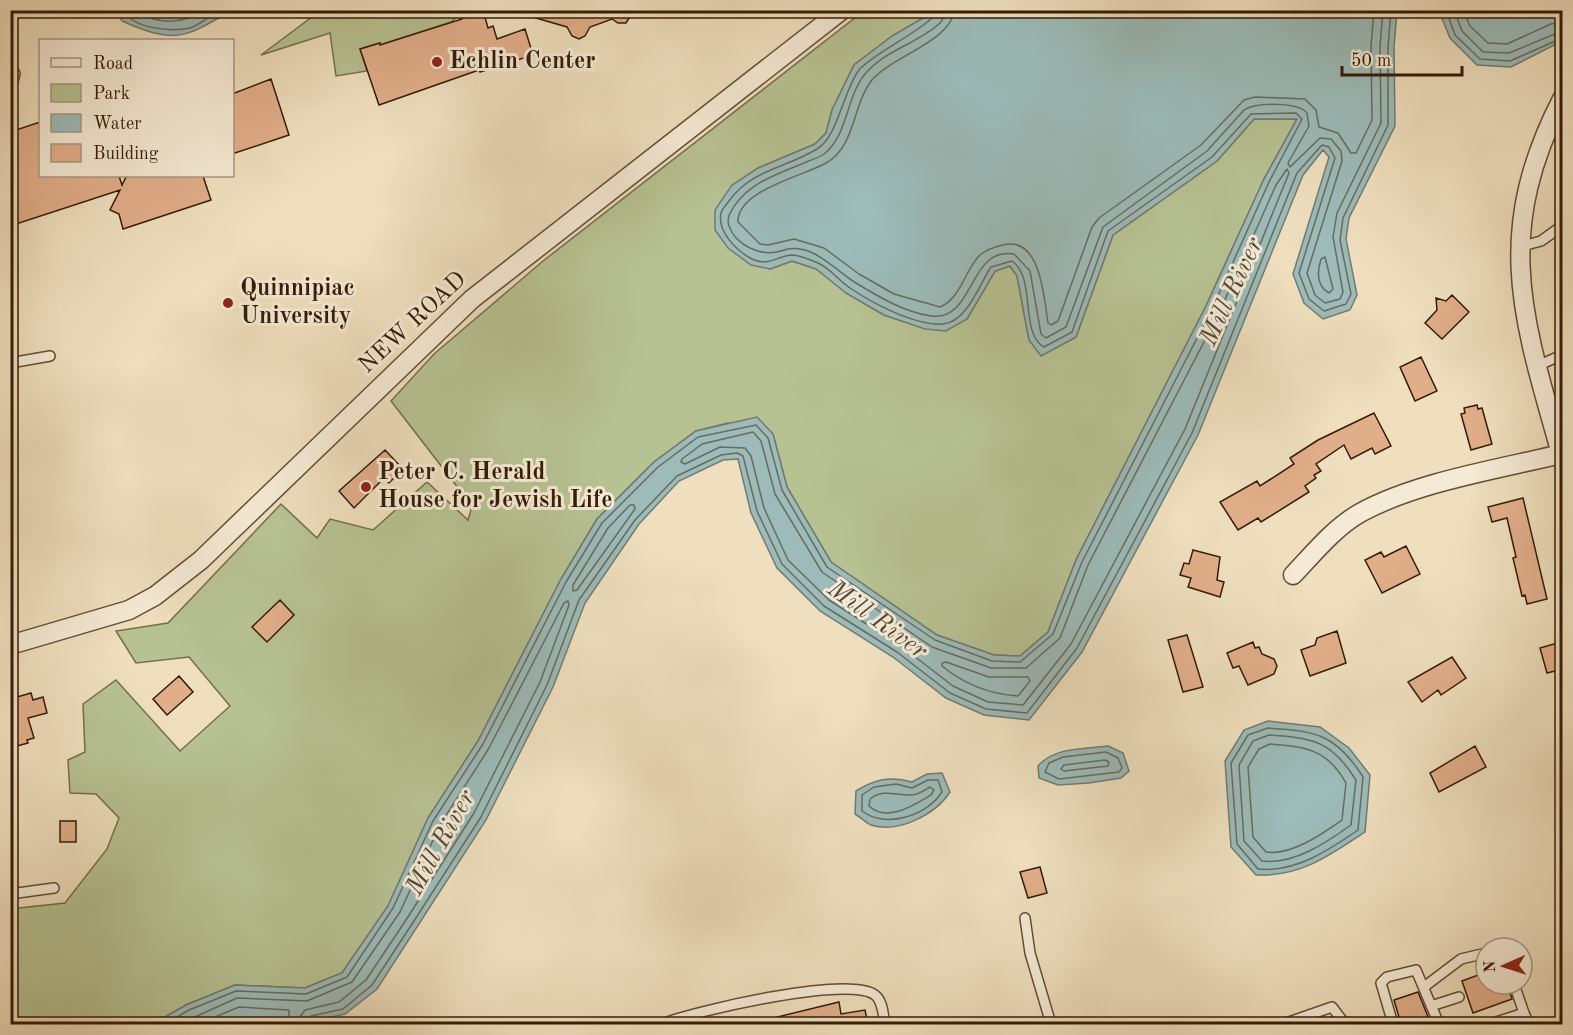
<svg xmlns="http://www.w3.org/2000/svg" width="1573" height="1035" viewBox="0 0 1573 1035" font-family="'Old Standard TT',serif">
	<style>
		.green { fill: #b7c293; stroke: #766e4d; stroke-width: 1.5 }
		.water { fill: #9cbbb9; stroke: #727b72; stroke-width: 1.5 }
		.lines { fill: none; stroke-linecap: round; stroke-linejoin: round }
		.shore { stroke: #686b60; stroke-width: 1.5 }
		.building { fill: #e1ae8a; stroke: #341b07; stroke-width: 1.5 }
		.lane-casing { stroke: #634c35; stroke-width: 12 }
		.street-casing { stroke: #634c35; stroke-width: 21 }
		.lane { stroke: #f5ead5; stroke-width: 9 }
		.street { stroke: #f5ead5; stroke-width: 18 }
		.poi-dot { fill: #8f2418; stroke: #f5ead5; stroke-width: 2 }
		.labels { text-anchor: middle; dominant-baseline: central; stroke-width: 6; stroke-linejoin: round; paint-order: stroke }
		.poi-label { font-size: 24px; font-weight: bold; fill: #341b07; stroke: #f5ead5; text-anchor: start }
		.street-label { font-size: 24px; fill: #341b07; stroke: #f5ead5 }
		.water-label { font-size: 26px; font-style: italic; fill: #534b3c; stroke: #f5ead5 }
	</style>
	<rect width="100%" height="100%" fill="#efdfbe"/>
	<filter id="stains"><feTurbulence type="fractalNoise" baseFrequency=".00333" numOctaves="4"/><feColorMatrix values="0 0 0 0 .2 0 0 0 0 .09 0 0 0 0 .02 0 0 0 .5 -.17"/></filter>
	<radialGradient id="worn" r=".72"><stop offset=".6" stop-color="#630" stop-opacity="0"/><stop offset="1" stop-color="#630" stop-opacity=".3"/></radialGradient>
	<!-- green -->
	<path class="green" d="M865,10L935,11L892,36L854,65L832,110L826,133L815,144L758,168L770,269L792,261L817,269L846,293L884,315L925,328L967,319L995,271L1010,266L1017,276L1029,340L1042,355L1076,337L1113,235L1217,161L1254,119H1297L1264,179L1206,306L1076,560L1048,632L1020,656L994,655L937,635L831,562L787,487L773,434L728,423L696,431L654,462L597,519L561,579L478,741L428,818L388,906L342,973L305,988L235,985L186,1005L153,1024H11L10,909L65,903L107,849L119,818L96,794L70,793L68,760L85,752L83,704L116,680L180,751L230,706L189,657L136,663L116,631L168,623L281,504L317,538L330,519L373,530L427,482L468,520L472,506L391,401L434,354L543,261Z
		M320,11H456L457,17L451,22L380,45L379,43L360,49L367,71L336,76L330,33L261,55Z"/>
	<!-- water -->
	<path class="water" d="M116,11H230C184,39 174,44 122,21Z
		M935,11H1397L1394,47L1395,126L1349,218L1346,239L1357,295L1350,310L1323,319L1304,303L1293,274L1329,157L1323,150L1303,175L1198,435L1082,652L1029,720L984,715L946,698L893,657L820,611L777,568L751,513L738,459L723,460L679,481L639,524L585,603L553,687L486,820L377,989L345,1014L299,1024H153L186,1005L235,985L305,988L342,973L388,906L428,818L478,741L561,579L597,519L654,462L696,431L757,417L773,434L787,487L831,562L937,635L994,655L1020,656L1048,632L1076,560L1206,306L1264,179L1297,119H1254L1217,161L1113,235L1076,337L1041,356L1029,340L1017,276L1010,266L995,271L967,319L946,331L925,329L884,315L846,293L816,269L792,261L770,269L751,265L728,248L715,230V210L732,185L758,168L815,144L826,133L832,110L854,65L892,36Z
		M1439,11H1562V41L1511,67L1477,65L1450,38Z
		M1268,721L1320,727L1349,748L1370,775L1365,832C1329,856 1300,877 1256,875L1231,847L1225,761L1244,730Z
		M1108,746L1123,753L1129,771L1121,778L1089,783L1058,785L1039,778L1038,766C1054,747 1084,749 1108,746Z
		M942,773L950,792C936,814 898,834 871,825C866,823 860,817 855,814L856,791C875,779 890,776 912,782L927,774Z"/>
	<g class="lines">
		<!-- shore -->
		<path class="shore" d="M123,10C133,29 171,32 190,28C200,25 210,16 219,10
			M132,10C157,24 180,26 205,10
			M945,10C944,15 944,19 940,23C919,43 885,50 865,74C846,97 848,135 824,154C819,158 810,160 804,163C778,174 751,182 735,205C731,211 726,218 729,226C736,246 762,257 781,251C811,240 833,269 856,283C879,297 904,312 931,316C975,322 968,246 1014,254L1030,271L1041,334L1046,338L1066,327L1103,227L1207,151L1244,110C1256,102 1298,102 1307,113L1309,126L1288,163L1290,167L1320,138L1331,139L1341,151L1342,161L1307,273L1315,295L1325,303L1340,299L1343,292L1333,237L1337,213L1381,123L1380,46L1383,10
			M954,10C953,40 891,57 872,80C852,105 856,146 826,163C804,176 737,190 738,222L760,244L768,245L794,239L824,248L859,274L894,294L940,307C960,299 964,273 978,257C984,250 994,247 1003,245C1041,235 1044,299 1048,323L1051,325L1058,321L1092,227L1099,218L1201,145L1244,100L1255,97L1305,99L1316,110L1319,127L1338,133L1351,153H1356L1372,120L1371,46L1374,10
			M1446,10L1455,35L1480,59L1510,61L1562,38
			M1454,10L1462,31L1483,52L1509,53L1562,31
			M1463,10L1470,26L1488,43L1507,44L1551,24L1562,22
			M1287,169L1289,173L1185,429L1071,644L1023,705L988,702L953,686L901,646L829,600L788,560L764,508L751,456L745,448L720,447L685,464L681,462L682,459L702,444L753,432L761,441L775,494L822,572L932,647L991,668H1026L1060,638L1088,565L1219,313L1276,185Z
			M1325,257L1333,289L1329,293C1316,286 1317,272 1321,259Z
			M630,505H634L635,509L577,590L573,591V585L608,528Z
			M946,662L989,677H1028L1030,681L1018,696C989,694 965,685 942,666V663Z
			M1268,728C1316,731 1336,734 1363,777L1358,830C1329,850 1295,873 1258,869L1237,844L1231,763L1248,735Z
			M1269,735C1312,738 1331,740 1356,780L1351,825C1326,843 1293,865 1262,861L1244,841L1239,765L1253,741Z
			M1270,744C1306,747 1327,749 1346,783L1342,820C1322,834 1291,856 1266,852L1253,837L1248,767L1259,749Z
			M1106,752L1118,758L1122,768L1119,772L1059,779L1045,772L1049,763L1063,757Z
			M1105,760L1109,762L1108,766L1064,771L1061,769L1064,765Z
			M928,780H938L942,792C927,816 885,829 862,811V795L874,787L896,784L912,788Z
			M930,787L934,790L931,795C914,805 887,823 869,806L870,799C884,788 896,796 912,795C918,795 925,790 930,787Z
			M165,1024L189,1010L236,991L306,994L347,977L393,908L433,821L483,744L566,582L602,523L658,467L698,437L756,425L768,438L782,490L827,567L935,640L992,661L1020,662L1053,634L1082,562L1212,309L1269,182L1302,119L1296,113L1251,114L1212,157L1108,231L1072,332L1044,347C1019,333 1037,279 1012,261L991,267C979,285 967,322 943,324C915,326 872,303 850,288C839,281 830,268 818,263C811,260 799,255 792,255C777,256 768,267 752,259C737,251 717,232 721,213C722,209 726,205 729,201C751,170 786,168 817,149C838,137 843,91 859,70C871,54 936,24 937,10
			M179,1024L237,998L307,1001L352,982L400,912L440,825L489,748L564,603L568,601L569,605L540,682L474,813L406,920L366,980L339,1002L305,1010L300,1017L298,1024
			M198,1024L239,1007L289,1010V1024
			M306,1024L311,1016L343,1009L372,985L412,924L481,817L547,685L579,600L635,520L677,476L721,455L737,453L743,456L757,511L782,564L824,606L897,652L950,693L986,709L1027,713L1077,648L1192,433L1297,173L1322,145L1329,147L1335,158L1299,273L1309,299L1324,311L1346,304L1351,294L1340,240L1343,218L1388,125V47L1391,10"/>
	</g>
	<!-- building -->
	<path class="building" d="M475,10H483L488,28L493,26L497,39L525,29L533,55L480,72L479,70L379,105L360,49L380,43V45L462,19L461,15Z
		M523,10H634L626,23H618L612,19L590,27L585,36L579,39L572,36L567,27L522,14Z
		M271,79L289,135L232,154V94Z
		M40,122V176H119L122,185L126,177L131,176H203L211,200L123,229L119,214L110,210L120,190L10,226V132Z
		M1452,295L1469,312L1442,339L1425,323L1437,310L1436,298L1446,301Z
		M1421,357L1437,391L1415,401L1400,367Z
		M1477,405L1478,409L1482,408L1492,444L1471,450L1461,414L1465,413L1464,408Z
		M1374,413L1391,446L1375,454L1372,448L1351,459L1344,445L1316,464L1321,471L1314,475L1316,478L1305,486L1309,492L1261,522L1258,518L1238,530L1220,502L1257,481L1260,486L1294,464L1290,458L1318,440Z
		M385,450L403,469L389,483L384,478L354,508L339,491Z
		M1523,498L1547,599L1527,604L1525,595L1522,596L1513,558L1516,557L1507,518L1492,522L1488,507Z
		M1406,546L1420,574L1382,593L1365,560L1381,552L1384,557Z
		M1193,550L1220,557L1217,580L1224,582L1220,597L1188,587L1191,578L1180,575L1184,563L1189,564Z
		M280,600L294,615L267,642L252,627Z
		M1337,631L1346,663L1310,676L1301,650L1315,645L1317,638Z
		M1187,635L1203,687L1183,692L1168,640Z
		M1253,642L1255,648L1259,647L1262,654L1274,659L1277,666L1274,674L1248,685L1239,666L1233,668L1227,653Z
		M1561,642L1563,669L1547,673L1540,648Z
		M1452,657L1466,678L1441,695L1438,690L1422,702L1408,682Z
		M179,676L193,692L167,715L153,699Z
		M31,693L33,700L43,697L47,713L28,718L34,738L27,740L28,743L10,748V699Z
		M1475,746L1486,767L1439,792L1430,773Z
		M60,821H76V842H60Z
		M1040,867L1047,893L1028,898L1020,872Z
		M1486,972V984H1507L1512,999L1473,1013L1462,981Z
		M1418,992L1431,1024H1401L1394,1000Z
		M839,1002L841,1014L865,1010L868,1024H773V1018Z"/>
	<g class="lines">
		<defs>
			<path id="lane" d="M10,64L15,74L10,91
				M1519,247L1541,241L1562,226
				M10,363L50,356
				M1537,366L1562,355
				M10,894L54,888
				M1025,918L1030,953L1051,1024
				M1514,984L1524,1013
				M1424,987L1461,959L1486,953
				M1431,1006L1459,997
				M664,1023C697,1011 848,975 875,995C883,1001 883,1015 885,1024
				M1283,1024L1332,1007L1345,1024
				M1393,1024L1381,983L1387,977L1416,970L1439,1024
				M1490,1024L1524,1013L1529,1024"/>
			<path id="street" d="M1562,99C1492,235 1523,319 1562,457
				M1293,575C1314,553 1334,528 1360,513C1416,482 1499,469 1561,454
				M10,645L129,610L155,596L201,560L472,299L842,10"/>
		</defs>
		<!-- lane casing -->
		<use href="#lane" class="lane-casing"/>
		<!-- street casing -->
		<use href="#street" class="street-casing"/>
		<!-- lane -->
		<use href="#lane" class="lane"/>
		<!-- street -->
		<use href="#street" class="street"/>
	</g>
	<!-- markers -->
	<g class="poi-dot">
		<circle cx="437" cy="62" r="6"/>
		<circle cx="228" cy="303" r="6"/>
		<circle cx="366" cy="487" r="6"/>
	</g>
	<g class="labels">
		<!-- poi labels -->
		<g class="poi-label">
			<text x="449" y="62">Echlin Center</text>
			<text x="240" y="289">Quinnipiac<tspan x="240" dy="28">University</tspan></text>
			<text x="378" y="473">Peter C. Herald<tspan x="378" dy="28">House for Jewish Life</tspan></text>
		</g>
		<!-- street labels -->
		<g class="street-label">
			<text transform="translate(413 323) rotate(-43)">NEW ROAD</text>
		</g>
		<!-- water labels -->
		<g class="water-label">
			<text transform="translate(1232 292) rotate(-65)">Mill River</text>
			<text transform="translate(877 620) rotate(36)">Mill River</text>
			<text transform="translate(441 843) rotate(-61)">Mill River</text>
		</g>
	</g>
	<!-- margin -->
	<rect width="1573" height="1035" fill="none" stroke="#efdfbe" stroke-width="36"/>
	<rect x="12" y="12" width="1549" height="1011" fill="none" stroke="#341b07" stroke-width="3"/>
	<rect x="18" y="18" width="1537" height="999" fill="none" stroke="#341b07" stroke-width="1.5"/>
	<!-- legend -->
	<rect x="39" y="39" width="195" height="138" fill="#f5ead5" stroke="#a89783" stroke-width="1.5"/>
	<rect x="51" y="58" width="30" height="9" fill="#f5ead5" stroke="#a89783" stroke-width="1.5"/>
	<text x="93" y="69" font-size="18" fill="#341b07">Road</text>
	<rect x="51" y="84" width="30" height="18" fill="#b7c293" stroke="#a89783" stroke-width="1.5"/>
	<text x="93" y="99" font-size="18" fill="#341b07">Park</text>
	<rect x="51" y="114" width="30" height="18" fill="#9cbbb9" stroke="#a89783" stroke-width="1.5"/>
	<text x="93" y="129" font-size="18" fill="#341b07">Water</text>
	<rect x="51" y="144" width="30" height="18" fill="#e1ae8a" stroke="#a89783" stroke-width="1.5"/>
	<text x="93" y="159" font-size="18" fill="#341b07">Building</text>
	<!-- north arrow -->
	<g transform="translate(1504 966) rotate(267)"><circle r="28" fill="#f5ead5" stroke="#a89783" stroke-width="1.5"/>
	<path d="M0-4.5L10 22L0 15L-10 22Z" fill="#8f2418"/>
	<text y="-9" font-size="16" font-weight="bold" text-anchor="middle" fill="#341b07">N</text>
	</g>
	<!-- scale -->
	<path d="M1342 66v9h120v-9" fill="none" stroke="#341b07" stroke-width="3"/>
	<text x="1351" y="66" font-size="18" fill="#341b07" stroke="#f5ead5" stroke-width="4.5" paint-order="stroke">50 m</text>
	<rect width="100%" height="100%" filter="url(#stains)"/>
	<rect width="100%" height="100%" fill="url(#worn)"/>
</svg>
